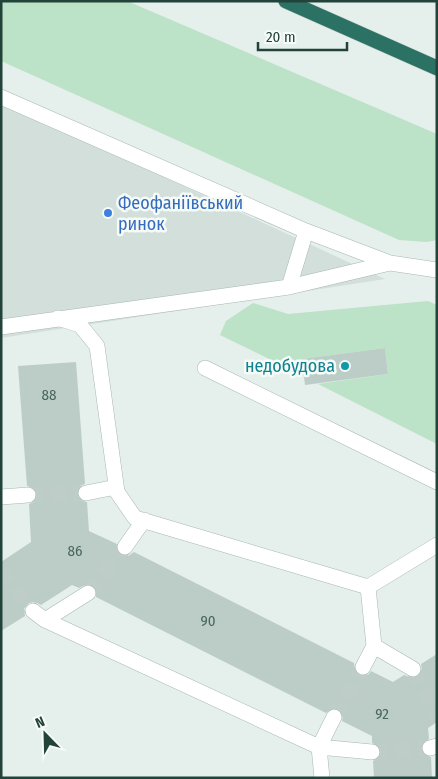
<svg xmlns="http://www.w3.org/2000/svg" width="438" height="779" viewBox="0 0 438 779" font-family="'Fira Sans Condensed',sans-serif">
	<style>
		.built { fill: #d3dfda }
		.green { fill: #bce2c7 }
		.building { fill: #bccdc7 }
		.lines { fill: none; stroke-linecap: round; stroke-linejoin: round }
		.minor-tunnel { stroke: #becdc8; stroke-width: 15; stroke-dasharray: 15 8; stroke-linecap: butt }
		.minor-casing { stroke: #a7b8b2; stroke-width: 16 }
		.highway-casing { stroke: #c1cac8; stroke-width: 16 }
		.minor { stroke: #fff; stroke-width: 15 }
		.highway { stroke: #2b7264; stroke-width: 15 }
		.shop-dot { fill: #3f7fe0; stroke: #f6fbf8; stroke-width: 2 }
		.culture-dot { fill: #0f9aa8; stroke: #f6fbf8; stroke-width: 2 }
		.labels { text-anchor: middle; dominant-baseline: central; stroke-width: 5; stroke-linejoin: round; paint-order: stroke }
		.number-label { font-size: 15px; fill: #48665d }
		.shop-label { font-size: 18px; fill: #366cbe; stroke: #f6fbf8; text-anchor: start }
		.culture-label { font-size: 18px; fill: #0d838f; stroke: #f6fbf8; text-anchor: end }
	</style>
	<rect width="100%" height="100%" fill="#e5efeb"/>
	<!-- built -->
	<path class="built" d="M1,102L385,279L1,338Z"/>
	<!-- green -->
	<path class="green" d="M1,1H127L437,134V240L427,242L399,240L1,61Z
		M428,301L437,305V444L318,384L388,374L385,348L302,359L304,376L220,335L226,321L253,303L288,314Z"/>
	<!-- building -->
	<path class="building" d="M385,348L388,374L305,385L302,359Z
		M76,362L85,484L79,486L77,494L79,500L87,502L89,531L117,544L116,550L120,555L128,556L134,552L354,663L355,672L359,675H368L371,671L393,682L404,675L412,678L417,677L422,670L421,664L437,654V722L428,728L429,739L421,746L423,754L431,757L432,778H374L373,761L380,757V748L372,743V736L342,721L343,716L339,709L333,708L326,713L96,597V588L92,585L87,584L79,588L72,585L41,605L35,602L29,603L24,609L25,616L1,631V562L31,542L29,504L34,502L37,495L35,489L27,486L18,366Z"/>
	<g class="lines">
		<!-- minor-tunnel -->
		<path class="minor-tunnel" d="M28,495L86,493
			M1,570L33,611
			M88,593L125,547
			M413,669L437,715
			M334,717L363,667
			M372,752L430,748"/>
		<defs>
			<path id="minor" d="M1,97L306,231L390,263L437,270
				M289,287L306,231
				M58,318L80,325L97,346L117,492L135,518L368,587L437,545
				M1,327L289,287L390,263
				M205,368L437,482
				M86,493L116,487
				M1,497L28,495
				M125,547L144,520
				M33,611L45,620L319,747L322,778
				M45,620L88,593
				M374,646L413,669
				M363,667L374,646L368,587
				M334,717L319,747L372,752
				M430,748L437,746"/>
			<path id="highway" d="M286,1L437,68"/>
		</defs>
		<!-- minor casing -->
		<use href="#minor" class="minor-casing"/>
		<!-- highway casing -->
		<use href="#highway" class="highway-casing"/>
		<!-- minor -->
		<use href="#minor" class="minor"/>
		<!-- highway -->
		<use href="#highway" class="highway"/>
	</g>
	<!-- markers -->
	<circle class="shop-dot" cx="108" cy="213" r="5"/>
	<circle class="culture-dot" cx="345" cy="366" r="5"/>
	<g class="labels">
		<!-- number labels -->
		<g class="number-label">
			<text x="49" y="395">88</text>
			<text x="75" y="551">86</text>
			<text x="208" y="621">90</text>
			<text x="382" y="714">92</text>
		</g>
		<!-- shop labels -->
		<g class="shop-label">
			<text x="118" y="203">Феофаніївський<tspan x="118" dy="21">ринок</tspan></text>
		</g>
		<!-- culture labels -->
		<g class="culture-label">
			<text x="335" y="366">недобудова</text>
		</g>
	</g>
	<!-- border -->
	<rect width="438" height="779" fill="none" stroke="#22433a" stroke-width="5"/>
	<!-- north arrow -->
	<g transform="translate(45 734) rotate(337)" stroke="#f6fbf8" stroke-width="4" paint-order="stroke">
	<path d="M0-4L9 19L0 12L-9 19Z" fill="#22433a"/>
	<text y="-8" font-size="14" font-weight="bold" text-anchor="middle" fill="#22433a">N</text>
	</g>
	<!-- scale -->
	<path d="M258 42v8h89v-8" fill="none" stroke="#22433a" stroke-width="2.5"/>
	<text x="266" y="42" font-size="15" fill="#22433a" stroke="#f6fbf8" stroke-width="4" paint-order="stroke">20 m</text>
</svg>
